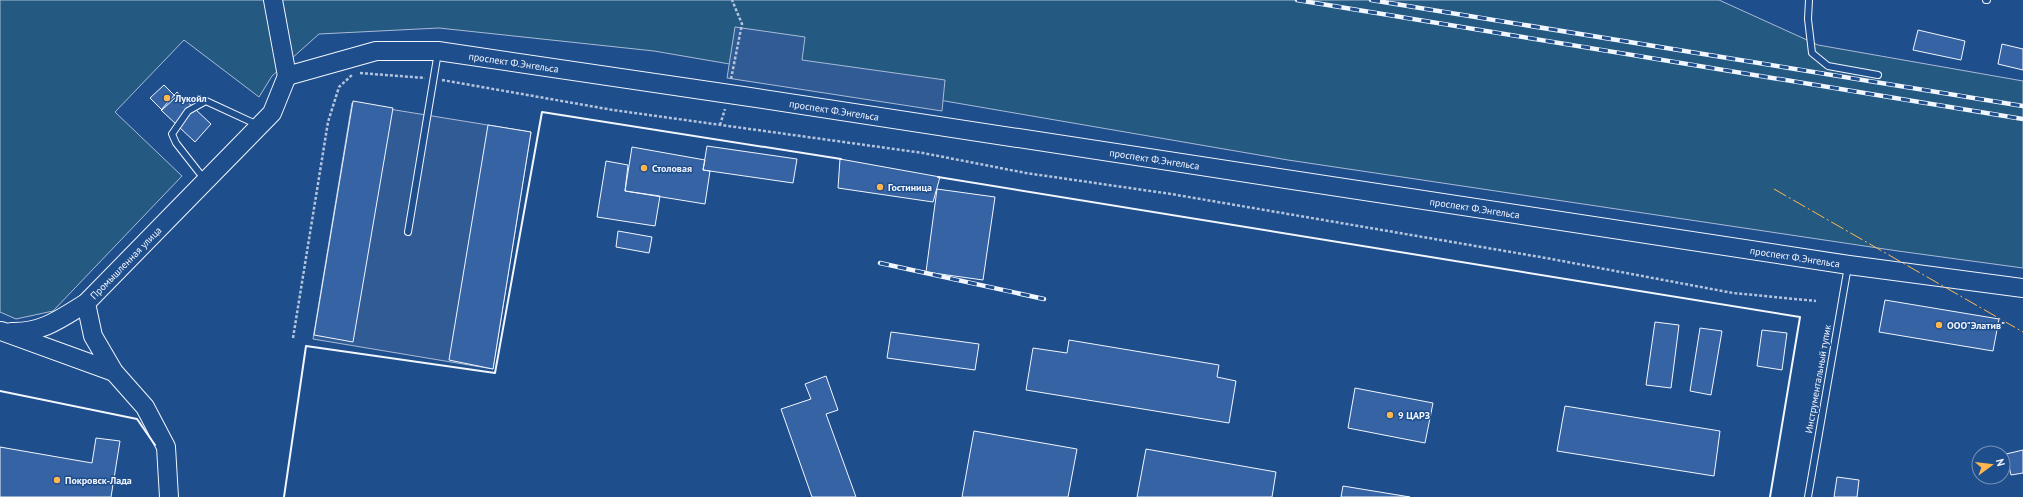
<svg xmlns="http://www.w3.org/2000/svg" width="2023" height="497" viewBox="0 0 2023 497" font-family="'PT Sans',sans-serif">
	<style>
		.green { fill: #245a82; stroke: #a8bbd7 }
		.parking { fill: #305b95; stroke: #a8bbd7 }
		.building { fill: #3563a3; stroke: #f2f6ff }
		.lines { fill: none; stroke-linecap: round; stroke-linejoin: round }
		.lane-casing { stroke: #f2f6ff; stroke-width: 8 }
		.secondary-casing { stroke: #f2f6ff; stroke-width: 20 }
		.path { stroke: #b3c4dc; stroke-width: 2.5; stroke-dasharray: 3 2; stroke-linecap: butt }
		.lane { stroke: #1f4e8c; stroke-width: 6 }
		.secondary { stroke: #1f4e8c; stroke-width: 18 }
		.rail-casing { stroke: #f2f6ff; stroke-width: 4.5 }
		.rail { stroke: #1f4e8c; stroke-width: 3; stroke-dasharray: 9; stroke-linecap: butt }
		.wall { stroke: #f2f6ff; stroke-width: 2 }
		.power { stroke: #ffb74d; stroke-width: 1; stroke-dasharray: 14 3 2 3; stroke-linecap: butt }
		.poi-dot { fill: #ffb74d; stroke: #1f4e8c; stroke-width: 1.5 }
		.labels { text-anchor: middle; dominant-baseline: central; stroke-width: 3; stroke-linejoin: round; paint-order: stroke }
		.street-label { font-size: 10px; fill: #f2f6ff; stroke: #1f4e8c }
		.poi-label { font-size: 10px; font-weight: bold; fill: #f2f6ff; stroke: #1f4e8c; text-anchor: start }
	</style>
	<rect width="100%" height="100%" fill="#1f4e8c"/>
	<!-- green -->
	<path class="green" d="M0,0H1719L1818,45L2023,81V268L1898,251L1288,160L654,51L439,28L319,34L272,76L259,97L184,40L115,112L182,176L53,311L16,319L0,312Z"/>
	<!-- parking -->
	<path class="parking" d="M735,27L805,37L802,60L945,80L942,111L727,78Z
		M352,103L531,132L493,369L313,339Z"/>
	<!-- building -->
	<path class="building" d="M1918,30L1965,41L1961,60L1913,50Z
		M2002,44L2023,49V70L1998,64Z
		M164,85L176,97L162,110L150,98Z
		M177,92L211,124L195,142L161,110Z
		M353,101L393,108L353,342L314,335Z
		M488,125L531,132L493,369L449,360Z
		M707,146L797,159L793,183L703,170Z
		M632,147L705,160L703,170L710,171L705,204L625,191Z
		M840,159L940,177L933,202L838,188Z
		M606,161L628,165L625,191L660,196L655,226L597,217Z
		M937,189L995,197L983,280L926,272Z
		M618,231L652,237L649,253L616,247Z
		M1885,300L1999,319L1993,351L1879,332Z
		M1655,322L1679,325L1671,388L1646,385Z
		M1700,328L1722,331L1711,395L1690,391Z
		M1762,330L1787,333L1782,370L1757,366Z
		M891,332L979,344L975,370L887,358Z
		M1069,340L1219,365L1217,377L1236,381L1229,423L1026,390L1033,348L1067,353Z
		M826,376L838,410L826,414L856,497H812L781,409L811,399L805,384Z
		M1355,388L1433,403L1425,443L1348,428Z
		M1565,406L1720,431L1714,476L1557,451Z
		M974,431L1077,449L1068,497H962Z
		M96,438L120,441L111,497H0V447L92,463Z
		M1146,449L1276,472L1272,497H1137Z
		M2023,450V473L2011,475L2006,454Z
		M1837,477L1859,480L1857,497H1834Z
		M1343,486L1410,497H1341Z"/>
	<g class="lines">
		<defs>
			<path id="lane" d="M1809,0L1808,19L1812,53L1828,66L1878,75
				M1986,0H1987
				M205,180L176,143L172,134L188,111L206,101L258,125
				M408,232L438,52
				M1808,497L1848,266"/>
			<g id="secondary">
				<path d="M273,0L287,76"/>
				<path id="s1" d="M287,76L376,51H438L743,96L1849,265L2023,288"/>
				<path d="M1,331L114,372"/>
				<path d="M11,332C42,333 60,319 86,303"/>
				<path id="s2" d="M169,497L166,447L145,407L114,372L93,336L86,303L272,113L287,76"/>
			</g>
		</defs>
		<!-- lane casing -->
		<use href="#lane" class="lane-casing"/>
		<!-- secondary casing -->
		<use href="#secondary" class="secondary-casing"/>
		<!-- path -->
		<path class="path" d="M360,73L425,78
			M731,79L742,24L732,0
			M442,80L613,110L923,153L1026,173L1171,194L1546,258L1733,293L1816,301
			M720,125L725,109
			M293,338L328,122L339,87L352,75"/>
		<!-- lane -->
		<use href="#lane" class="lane"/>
		<!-- secondary -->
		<use href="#secondary" class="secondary"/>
		<defs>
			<path id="rail" d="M1297,0L2023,119
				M1371,0L2023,106
				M880,263L1044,299"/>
		</defs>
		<!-- rail casing -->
		<use href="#rail" class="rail-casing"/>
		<!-- rail -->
		<use href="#rail" class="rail"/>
		<!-- wall -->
		<path class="wall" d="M938,177L1800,317L1770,497
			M0,391L137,419L155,445
			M284,497L306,346L495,373L542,112L841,159"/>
		<!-- power -->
		<path class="power" d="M1774,189L2023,332"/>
	</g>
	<!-- markers -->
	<g class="poi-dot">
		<circle cx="167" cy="98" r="4"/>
		<circle cx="644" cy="168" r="4"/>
		<circle cx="880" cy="187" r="4"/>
		<circle cx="1939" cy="325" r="4"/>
		<circle cx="1390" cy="415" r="4"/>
		<circle cx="57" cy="480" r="4"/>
	</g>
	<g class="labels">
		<!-- street labels -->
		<g class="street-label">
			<text stroke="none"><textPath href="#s1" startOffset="231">проспект Ф.Энгельса</textPath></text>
			<text stroke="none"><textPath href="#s1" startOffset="555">проспект Ф.Энгельса</textPath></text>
			<text stroke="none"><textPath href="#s1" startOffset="879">проспект Ф.Энгельса</textPath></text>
			<text stroke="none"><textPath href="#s1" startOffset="1203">проспект Ф.Энгельса</textPath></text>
			<text stroke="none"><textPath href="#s1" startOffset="1527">проспект Ф.Энгельса</textPath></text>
			<text stroke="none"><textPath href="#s2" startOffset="274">Промышленная улица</textPath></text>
			<text transform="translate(1818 379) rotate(-80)">Инструментальный тупик</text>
		</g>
		<!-- poi labels -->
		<g class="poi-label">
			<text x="175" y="98">Лукойл</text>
			<text x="652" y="168">Столовая</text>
			<text x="888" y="187">Гостиница</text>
			<text x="1947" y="325">ООО"Элатив"</text>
			<text x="1398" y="415">9 ЦАРЗ</text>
			<text x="65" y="480">Покровск-Лада</text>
		</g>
	</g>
	<!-- north arrow -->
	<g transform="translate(1991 465) rotate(75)"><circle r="19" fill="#1f4e8c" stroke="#7391ba"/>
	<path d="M0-3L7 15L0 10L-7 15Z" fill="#ffb74d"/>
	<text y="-6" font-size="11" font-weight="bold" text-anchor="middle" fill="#f2f6ff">N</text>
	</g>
</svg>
